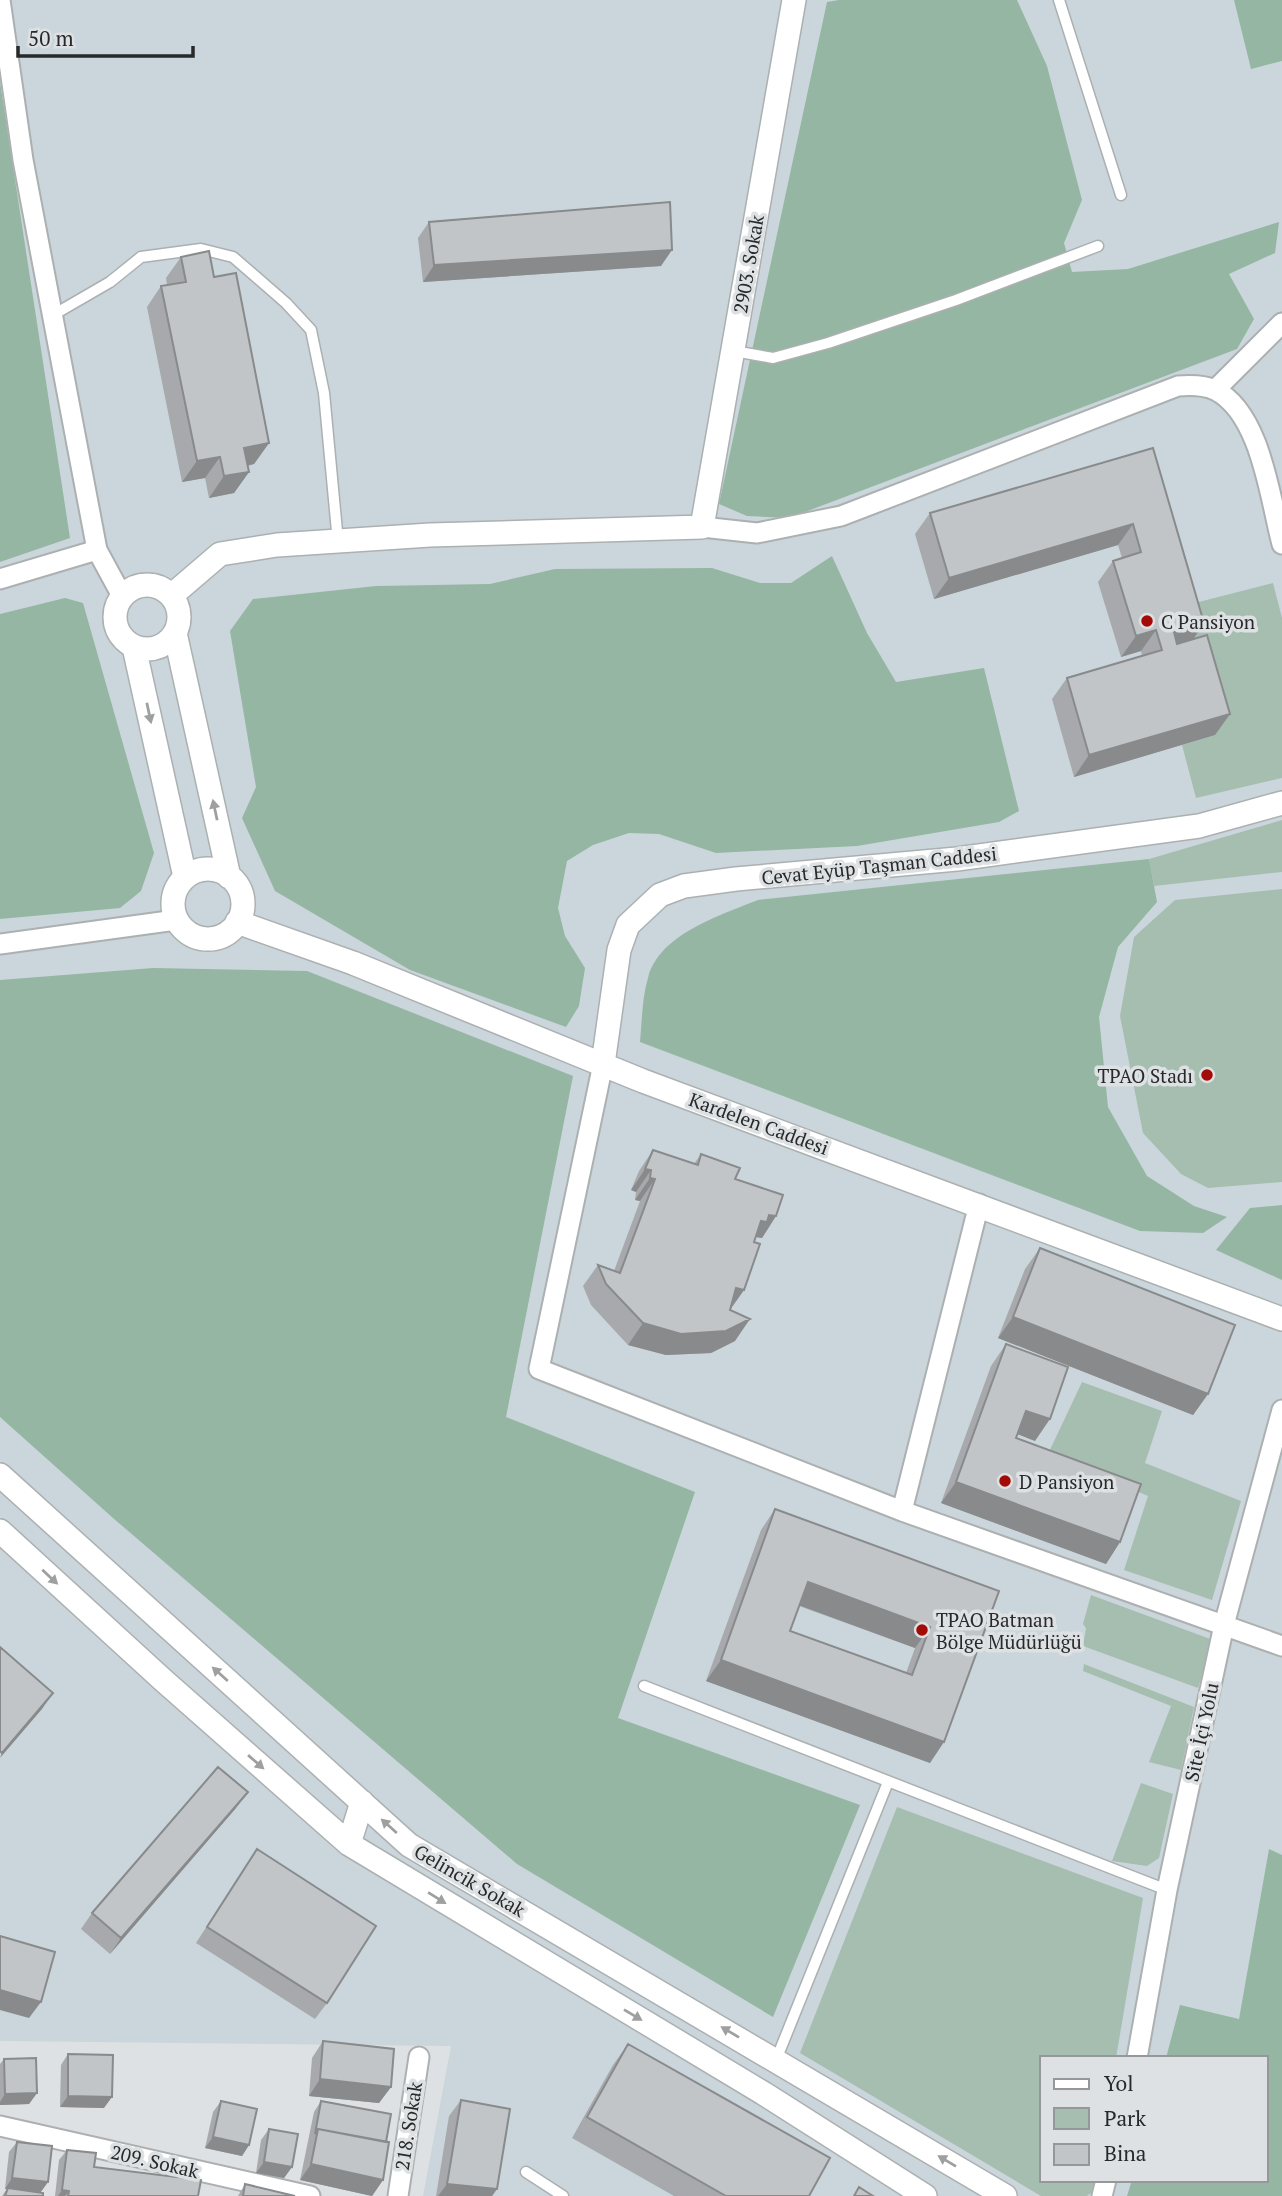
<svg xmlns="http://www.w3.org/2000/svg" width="1282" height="2196" viewBox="0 0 1282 2196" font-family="'PT Serif',serif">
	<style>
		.built { fill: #cad6db; fill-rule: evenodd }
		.green { fill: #a6beb0 }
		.forest { fill: #95b6a3 }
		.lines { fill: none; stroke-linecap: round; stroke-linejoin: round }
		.service-casing { stroke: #acb0b1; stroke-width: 13 }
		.minor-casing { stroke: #acb0b1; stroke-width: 23 }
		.tertiary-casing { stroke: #acb0b1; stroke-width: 26 }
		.service { stroke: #fff; stroke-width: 10 }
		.minor { stroke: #fff; stroke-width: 19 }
		.tertiary { stroke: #fff; stroke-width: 23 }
		.wall { fill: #a7a9ac; fill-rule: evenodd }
		.shaded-wall { fill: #888a8c }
		.building { fill: #c2c5c8; stroke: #888a8c; stroke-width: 2; fill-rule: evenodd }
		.oneway { fill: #9e9f9f }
		.poi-dot { fill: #a20b06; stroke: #dde1e3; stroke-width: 2.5 }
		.labels { text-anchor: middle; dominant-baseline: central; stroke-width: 7; stroke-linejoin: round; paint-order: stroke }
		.street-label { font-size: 19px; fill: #28292a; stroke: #dde1e3 }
		.poi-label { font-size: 19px; fill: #28292a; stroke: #dde1e3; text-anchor: start }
	</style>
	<rect width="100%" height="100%" fill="#dde1e3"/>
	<!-- built -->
	<path class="built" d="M0,0H1282V2196H423L451,2046L0,2041ZM1042,2058H1266V2180H1042Z"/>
	<!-- green -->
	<path class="green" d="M1273,583L1282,618V778L1196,798L1182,745L1215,735L1189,644L1187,605Z
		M1282,820V872L1154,886L1149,859Z
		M1282,889V1182L1208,1188L1181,1174L1143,1133L1120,1016L1134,937L1175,900Z
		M1082,1382L1162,1411L1145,1463L1241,1501L1212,1600L1124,1570L1148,1496L1048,1454Z
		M1091,1595L1213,1640L1198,1688L1083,1646L1086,1628L1083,1624Z
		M1084,1664L1194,1707L1181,1770L1149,1762L1171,1706L1083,1671Z
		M1141,1783L1173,1794L1159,1858L1147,1866L1112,1861Z
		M897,1807L1143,1898L1116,2058H1042V2180H1095L1093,2191L1087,2196H1041L800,2053Z"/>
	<!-- forest -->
	<path class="forest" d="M839,0H1017L1047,66L1082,200L1064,243L1072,272L1128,269L1279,222L1275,253L1229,274L1254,319L1237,349L789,518L747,516L719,504L827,2Z
		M1234,0H1282V61L1251,69Z
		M0,82L70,538L0,562Z
		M832,556L867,633L896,682L984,668L1019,811L999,822L857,846L716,853L659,834L629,833L593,845L567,861L558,908L565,936L585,968L579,1006L566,1027L410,970L275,891L242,818L256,787L230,631L253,599L376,586L490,584L555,569L712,568L760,583H791Z
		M65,598L83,603L154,853L141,891L120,908L0,919V614Z
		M1149,859L1157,902L1118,947L1099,1017L1108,1107L1147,1176L1194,1206L1227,1217L1203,1233L1140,1231L640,1042C642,1021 642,998 648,978C659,934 721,915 758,900Z
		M153,968L307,971L573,1076L506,1417L695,1492L618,1718L860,1805L773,2017L517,1864L113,1518L0,1417V980Z
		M1282,1205V1280L1216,1250L1250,1208Z
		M1269,1849L1282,1855V2196H1127L1132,2180H1266V2058H1166L1180,2005L1239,2019Z"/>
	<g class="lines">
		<defs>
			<path id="service" d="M1059,0L1121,195
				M53,315L110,282L141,257L201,249L233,257L286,303L311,330L324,393L338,542
				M734,351L773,358L828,343L956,300L1098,246
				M644,1686L1167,1890
				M776,2060L888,1782
				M526,2172L563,2196"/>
			<path id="minor" d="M0,0L23,160L97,550L122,596
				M1215,390L1282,323
				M702,527L757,533L841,516L1178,386C1190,385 1204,385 1215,390C1261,413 1270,499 1282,544
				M0,579L97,550
				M0,944L176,920
				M603,1064L539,1369L902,1511L1282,1646
				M902,1511L979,1204
				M1137,2058L1167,1890L1224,1625L1282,1410
				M0,2126L310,2196
				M398,2196L419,2057
				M1102,2196L1106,2180"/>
			<path id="tertiary" d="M115 617a32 32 0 1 1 64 0a32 32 0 1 1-64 0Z
				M171,596L220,554L277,545L430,535L702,527L794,0
				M175,633L229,877
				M134,647L185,877
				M173 904a35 35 0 1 1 70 0a35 35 0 1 1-70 0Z
				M237,922L353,963L643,1081L1282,1319
				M603,1064L619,950L628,925L660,895L684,886L736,879L957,859L1199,826L1282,803
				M0,1475L409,1845L1005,2196
				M0,1531L163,1680L349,1844L763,2093L925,2196
				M349,1844L362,1802"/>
		</defs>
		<!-- service casing -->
		<use href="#service" class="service-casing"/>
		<!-- minor casing -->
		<use href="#minor" class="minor-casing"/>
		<!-- tertiary casing -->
		<use href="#tertiary" class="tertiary-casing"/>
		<!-- service -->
		<use href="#service" class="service"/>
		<!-- minor -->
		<use href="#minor" class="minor"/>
		<!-- tertiary -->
		<use href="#tertiary" class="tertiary"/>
	</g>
	<!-- wall -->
	<path class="wall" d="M429,222L661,266L423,282L418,238Z
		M181,257L214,277L269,443L254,464L248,466L249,472L234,493L209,498L205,478L182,482L147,307L161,286L167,285L166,278Z
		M1153,448L1204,623L1193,639L1230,714L1215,735L1074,777L1052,699L1067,678L1142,656L1141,651L1121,657L1098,582L1113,561L1122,558L1118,545L934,599L915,534L930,513Z
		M653,1150L694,1164L701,1154L735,1179L776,1216L762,1238L756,1237L755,1239L744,1290L730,1310L735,1341L711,1353L666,1355L628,1345L591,1305L583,1286L598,1265L614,1271L640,1201L635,1200L636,1192L631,1190L639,1171Z
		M1040,1248L1208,1394L1193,1415L998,1338L1025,1269Z
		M1006,1344L1035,1441L1018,1434L1016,1438L1120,1542L1106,1564L941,1503L991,1366Z
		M775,1509L999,1591L930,1763L706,1681L761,1530ZM799,1606L915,1648L906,1673L790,1631Z
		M236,1808L110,1954L81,1929L92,1913Z
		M257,1849L327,2003L315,2019L196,1943Z
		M323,2041L391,2087L379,2103L309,2096L312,2058Z
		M628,2044L809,2196H674L572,2138L613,2065Z
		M68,2054L104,2108L60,2107L61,2065Z
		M4,2059L37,2093L29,2104L0,2105V2064Z
		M461,2100L497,2189L492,2196H436L449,2116Z
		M221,2101L249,2145L242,2156L205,2148L213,2112Z
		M321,2101L386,2142L383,2180L372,2196L300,2180L314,2112Z
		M269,2129L292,2167L284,2178L256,2173L261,2140Z
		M17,2142L48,2182L40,2193L43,2196H2L7,2189H5L9,2152Z
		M67,2150L94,2167L198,2196H55L59,2160Z
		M245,2184L295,2196H238Z"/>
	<!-- shaded-wall -->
	<path class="shaded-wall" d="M672,250L661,266L423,282L434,265Z
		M269,443L254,464L229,469L244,448Z
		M220,457L205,478L182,482L197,461Z
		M249,472L234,493L209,498L224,476Z
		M1133,524L1118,545L934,599L949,578Z
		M1204,623L1190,644L1160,653L1174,632Z
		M1156,630L1141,651L1121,657L1136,636Z
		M1230,714L1215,735L1074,777L1089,755Z
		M645,1169L651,1170L636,1192L631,1190Z
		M650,1178L655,1179L640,1201L635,1200Z
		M769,1215L776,1216L762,1238L756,1237L752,1243L761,1221Z
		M736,1288L744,1290L729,1311Z
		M1013,1317L1208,1394L1193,1415L998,1338Z
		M750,1319L735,1341L711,1353L666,1355L628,1345L643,1323Z
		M1026,1411L1050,1419L1035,1441L1012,1432Z
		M956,1482L1120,1542L1106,1564L941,1503Z
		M808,1582L930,1627L915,1648L793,1603Z
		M721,1660L944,1742L930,1763L706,1681Z
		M53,1693L42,1709L0,1758L2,1753Z
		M248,1792L236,1808L110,1954L121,1938Z
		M0,1990L41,2002L29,2018L0,2010Z
		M320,2079L391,2087L379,2103L309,2096Z
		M37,2093L29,2104L0,2105V2102L5,2094Z
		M68,2096L112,2097L104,2108L60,2107Z
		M213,2137L249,2145L242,2156L205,2148Z
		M264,2162L292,2167L284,2178L256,2173Z
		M311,2164L383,2180L372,2196L300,2180Z
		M12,2178L48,2182L40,2193L5,2189Z
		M447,2184L497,2189L492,2196H438Z
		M62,2190L69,2191L65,2196H58Z"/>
	<!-- building -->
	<path class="building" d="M670,202L672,250L434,265L429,222Z
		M209,251L214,277L236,273L269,443L244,448L249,472L224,476L220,457L197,461L161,286L186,282L181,257Z
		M1153,448L1204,623L1174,632L1177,644L1207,635L1230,714L1089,755L1067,678L1162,650L1156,630L1136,636L1113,561L1141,552L1133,524L949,578L930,513Z
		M653,1150L698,1165L701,1154L740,1168L735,1179L783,1195L776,1216L769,1215L767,1222L761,1221L754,1242L760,1244L744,1290L736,1288L730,1310L750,1319L726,1331L681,1334L643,1323L606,1284L598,1265L620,1273L655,1179L650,1178L651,1170L645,1169Z
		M1040,1248L1235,1325L1208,1394L1013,1317Z
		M1006,1344L1068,1367L1050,1419L1026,1411L1016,1438L1141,1484L1120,1542L956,1482Z
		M775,1509L999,1591L944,1742L721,1660ZM808,1582L930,1627L912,1675L790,1631Z
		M0,1647L53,1693L2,1753L0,1751Z
		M218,1767L248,1792L121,1938L92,1913Z
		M257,1849L376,1926L327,2003L207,1927Z
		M0,1936L55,1952L41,2002L0,1990Z
		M323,2041L394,2049L391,2087L320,2079Z
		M628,2044L830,2158L809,2196H726L587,2117Z
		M68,2054L113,2055L112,2097L68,2096Z
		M36,2058L37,2093L5,2094L4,2059Z
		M461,2100L510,2109L497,2189L447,2184Z
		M221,2101L257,2109L249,2145L213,2137Z
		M321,2101L391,2114L386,2142L318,2129L315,2134Z
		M269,2129L298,2134L292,2167L264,2162Z
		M318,2129L389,2142L383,2180L311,2164Z
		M17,2142L52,2146L48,2182L12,2178Z
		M67,2150L96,2153L94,2167L201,2180L198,2196H68L69,2191L62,2190Z
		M245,2184L295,2196H243Z
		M859,2187L873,2196H854Z
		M8,2188L43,2193V2196H5Z"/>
	<!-- one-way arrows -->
	<defs><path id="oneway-solid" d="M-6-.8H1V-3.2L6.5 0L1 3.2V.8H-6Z" transform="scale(1.75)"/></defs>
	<g class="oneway">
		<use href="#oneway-solid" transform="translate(149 713) rotate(78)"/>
		<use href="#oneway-solid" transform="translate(215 810) rotate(-102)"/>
		<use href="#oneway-solid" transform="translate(50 1577) rotate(43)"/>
		<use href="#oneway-solid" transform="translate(220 1674) rotate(-138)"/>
		<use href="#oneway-solid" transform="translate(256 1762) rotate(41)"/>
		<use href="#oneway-solid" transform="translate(389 1826) rotate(-138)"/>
		<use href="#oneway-solid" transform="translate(437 1898) rotate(32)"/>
		<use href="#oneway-solid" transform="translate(633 2015) rotate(31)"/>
		<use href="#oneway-solid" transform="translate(730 2032) rotate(-149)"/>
		<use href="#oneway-solid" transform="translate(947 2161) rotate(-149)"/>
	</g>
	<!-- markers -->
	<g class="poi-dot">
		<circle cx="1147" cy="621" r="7"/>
		<circle cx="1207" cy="1075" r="7"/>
		<circle cx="1005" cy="1481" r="7"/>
		<circle cx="922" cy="1630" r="7"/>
	</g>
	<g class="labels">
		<!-- street labels -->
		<g class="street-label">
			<text transform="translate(748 264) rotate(-80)">2903. Sokak</text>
			<text transform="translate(879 865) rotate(-6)">Cevat Eyüp Taşman Caddesi</text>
			<text transform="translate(759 1123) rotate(20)">Kardelen Caddesi</text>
			<text transform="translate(1201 1732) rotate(-78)">Site İçi Yolu</text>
			<text transform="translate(470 1880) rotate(30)">Gelincik Sokak</text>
			<text transform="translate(408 2126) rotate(-81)">218. Sokak</text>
			<text transform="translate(155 2161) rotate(13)">209. Sokak</text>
		</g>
		<!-- poi labels -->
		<g class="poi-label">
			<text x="1161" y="621">C Pansiyon</text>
			<text x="1193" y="1075" text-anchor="end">TPAO Stadı</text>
			<text x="1019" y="1481">D Pansiyon</text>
			<text x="936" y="1619">TPAO Batman<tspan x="936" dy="22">Bölge Müdürlüğü</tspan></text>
		</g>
	</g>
	<!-- legend -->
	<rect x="1040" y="2056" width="228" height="126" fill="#dde1e3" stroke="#959799" stroke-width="2"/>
	<rect x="1054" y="2079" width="35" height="10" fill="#ffffff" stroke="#959799" stroke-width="2"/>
	<text x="1104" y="2091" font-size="21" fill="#28292a">Yol</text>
	<rect x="1054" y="2108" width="35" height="21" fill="#a6beb0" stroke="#959799" stroke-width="2"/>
	<text x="1104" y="2126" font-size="21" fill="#28292a">Park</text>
	<rect x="1054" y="2144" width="35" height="21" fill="#c2c5c8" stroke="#959799" stroke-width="2"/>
	<text x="1104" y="2161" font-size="21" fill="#28292a">Bina</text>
	<!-- scale -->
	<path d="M18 46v10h175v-10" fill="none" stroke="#28292a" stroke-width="3.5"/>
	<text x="28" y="46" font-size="21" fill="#28292a" stroke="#dde1e3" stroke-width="5" paint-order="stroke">50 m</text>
</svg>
